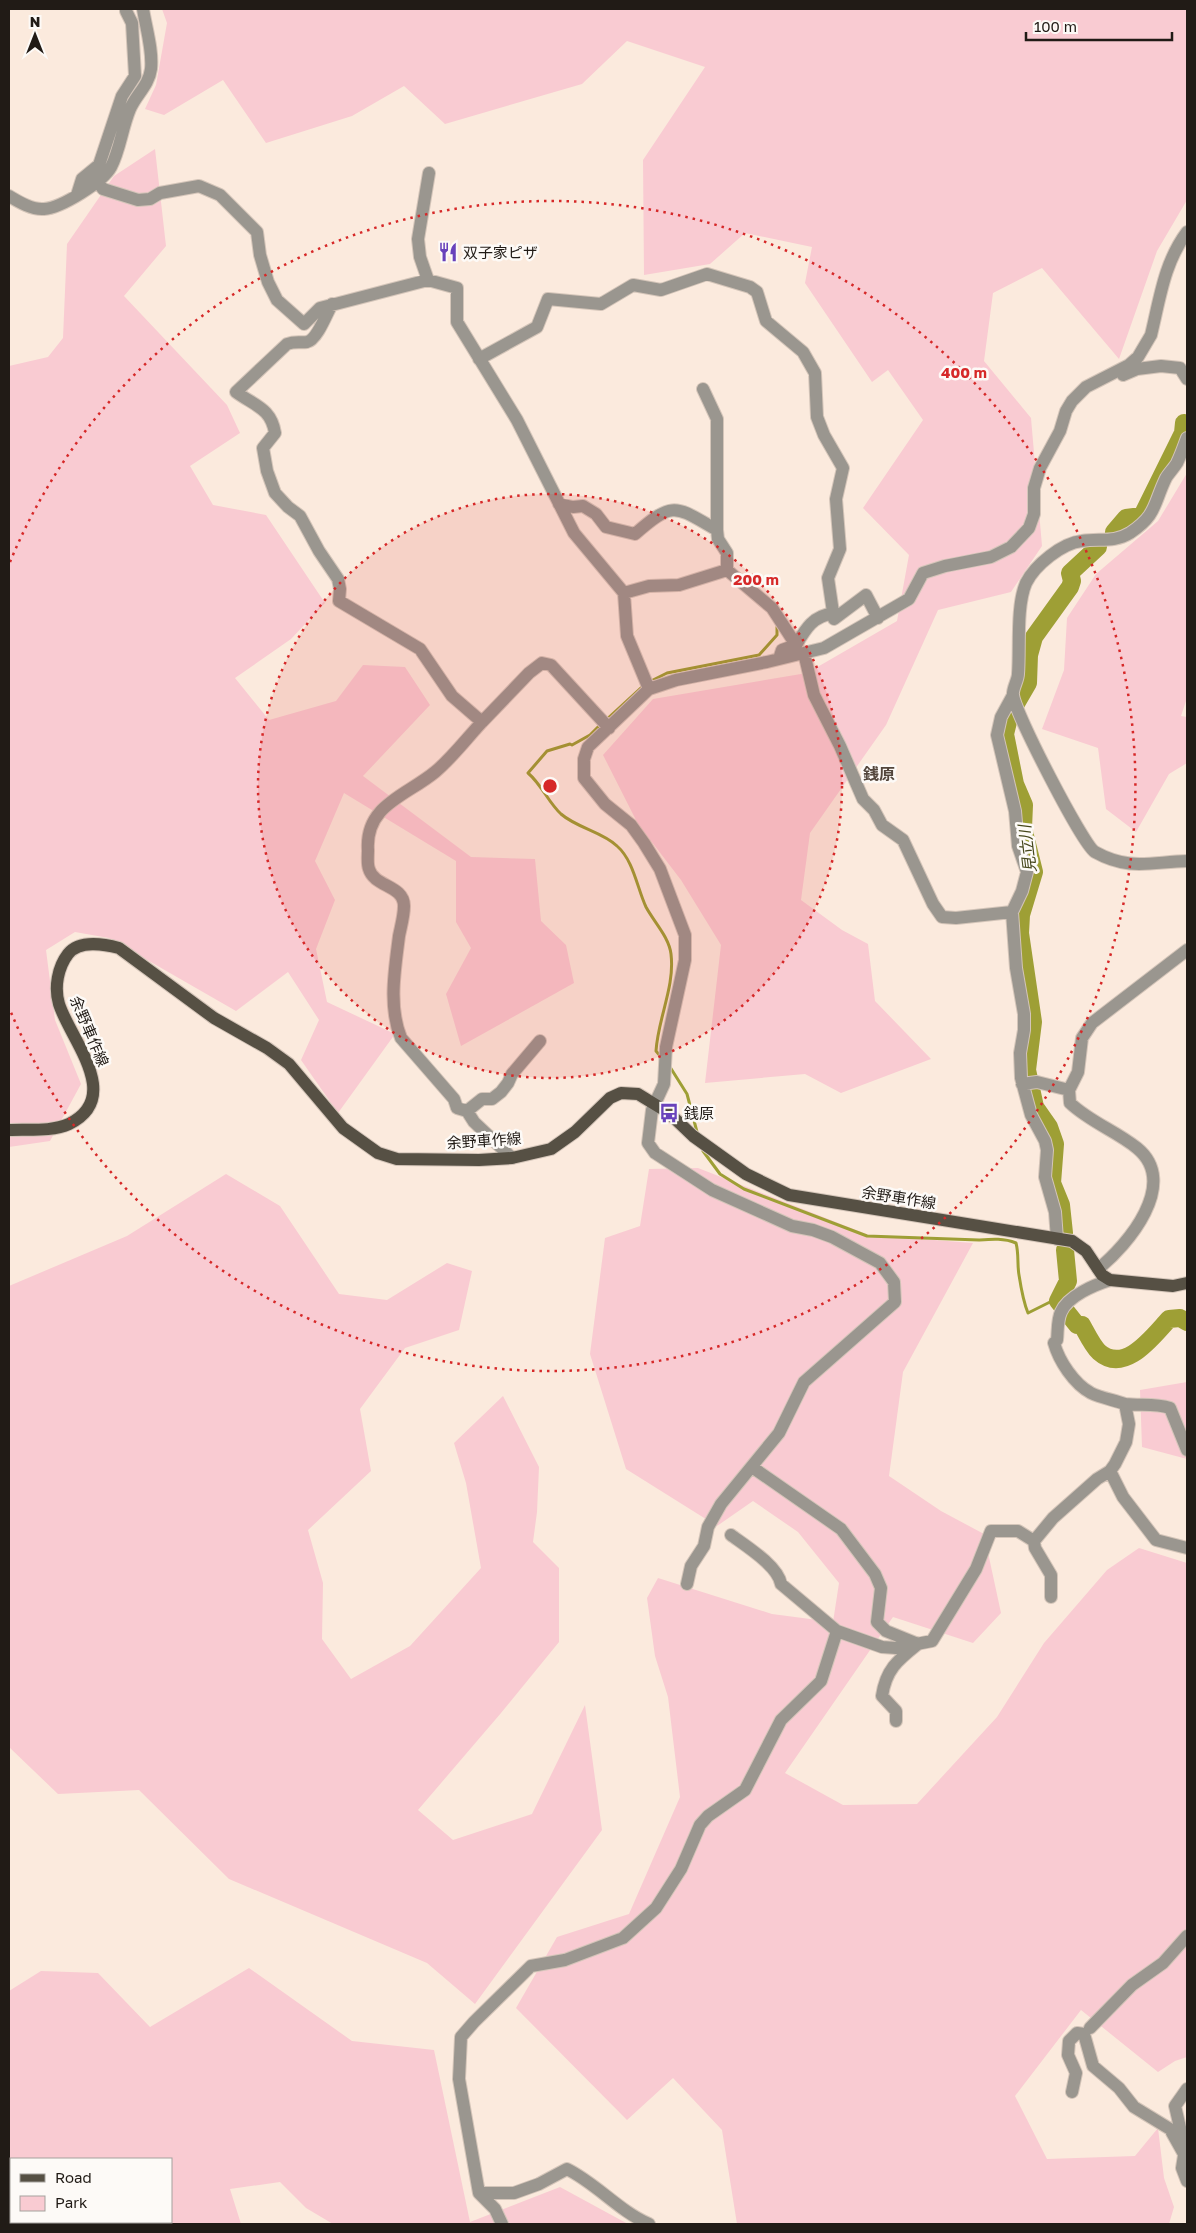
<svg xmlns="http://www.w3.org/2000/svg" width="1196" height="2233" viewBox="0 0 1196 2233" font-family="'Golos Text','Noto Sans JP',sans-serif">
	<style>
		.green { fill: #f9cbd2; fill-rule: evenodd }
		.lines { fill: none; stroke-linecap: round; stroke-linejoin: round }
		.stream { stroke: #9e9f35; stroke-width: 3 }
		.river { stroke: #9e9f35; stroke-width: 18 }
		.minor-casing { stroke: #d4c5b9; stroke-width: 14 }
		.major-casing { stroke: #d4c5b9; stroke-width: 14 }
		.minor { stroke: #9a968f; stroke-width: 12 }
		.major { stroke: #565044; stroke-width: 12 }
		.ring { fill: none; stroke: #d62828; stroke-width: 2.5; stroke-dasharray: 2.5 5 }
		.labels { text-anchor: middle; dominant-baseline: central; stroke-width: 5; stroke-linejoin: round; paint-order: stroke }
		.poi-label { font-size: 15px; fill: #211b16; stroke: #fdfaf7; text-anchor: start }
		.street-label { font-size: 15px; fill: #211b16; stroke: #fdfaf7 }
		.neighbourhood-label { font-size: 16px; font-weight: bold; fill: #53463c; stroke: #fdfaf7 }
		.water-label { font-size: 16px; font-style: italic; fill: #45461b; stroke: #fdfaf7 }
		.centre { fill: #d62828; stroke: #fdfaf7; stroke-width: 2.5 }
		.ring-label { font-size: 15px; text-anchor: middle; font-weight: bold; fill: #d62828; stroke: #fdfaf7; stroke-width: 5; stroke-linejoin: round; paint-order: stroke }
	</style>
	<rect width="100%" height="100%" fill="#fbeadd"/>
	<!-- green -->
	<path class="green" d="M162,9H1187V200L1157,251L1119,359L1042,268L993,293L984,361L1031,418L1042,546L1011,592L938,610L886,725L810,833L801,900L842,930L868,944L875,1001L931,1059L841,1093L805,1074L705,1083L721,945L681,880L638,824L603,755L653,699L807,673L897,621L909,555L863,508L923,420L888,370L872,382L805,283L812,247L745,233L710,264L644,275L643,160L705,67L627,41L582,84L445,124L404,86L352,116L266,143L223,80L164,115L145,109L156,85L167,23Z
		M155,149L166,246L124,296L227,405L240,433L190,466L213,505L266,515L325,603L291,639L235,678L269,720L336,701L363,665L405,667L430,705L363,776L471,857L535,859L541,921L566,945L574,983L461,1046L446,994L471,948L456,922V861L344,793L315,861L335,900L316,949L327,1002L395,1034L338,1113L301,1060L319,1020L288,972L236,1011L109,938L75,932L46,950L55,1020L81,1084L50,1141L9,1147V366L48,357L63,338L67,244L114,176Z
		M1187,473V698L1181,716L1187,717V763L1169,774L1136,832L1106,809L1098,748L1042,729L1064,670L1067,618L1096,574L1158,521Z
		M698,1168L869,1235L973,1243L903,1372L889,1476L941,1511L984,1534L1001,1613L973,1643L893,1617L785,1773L843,1805L917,1804L997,1717L1044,1643L1107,1570L1139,1548L1187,1563V2057L1175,2061L1158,2072L1081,2010L1015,2096L1047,2159L1135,2156L1158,2128L1164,2178L1174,2207L1169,2224H737L722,2130L673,2078L627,2120L516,2008L557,1937L629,1914L680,1797L668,1697L655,1656L647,1598L658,1578L772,1614L833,1622L839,1583L798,1532L753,1501L717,1526L626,1469L590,1354L605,1238L640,1226L649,1169Z
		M226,1174L280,1206L339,1294L387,1300L447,1263L472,1271L459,1330L405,1348L360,1409L371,1471L308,1530L323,1583L322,1639L351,1679L410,1646L481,1568L466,1483L454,1443L503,1396L539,1467L537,1512L533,1542L559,1568V1642L501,1713L418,1810L453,1840L532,1814L585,1705L602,1830L475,2004L427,1963L229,1879L139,1790L58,1794L9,1747V1286L127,1236Z
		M1187,1382V1459L1142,1447L1140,1390Z
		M249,1968L352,2041L434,2050L470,2222L560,2187L628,2224H333L306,2208L280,2182L230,2189L241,2224H9V1991L41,1971L98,1973L150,2027ZM11,2159H171V2222H11Z"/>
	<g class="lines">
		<!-- stream -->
		<path class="stream" d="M649,682L667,673L759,655L777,635V627
			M606,720L643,686
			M601,724L590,735L572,745L570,744L547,751L528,773C542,785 548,802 561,814C577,828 603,832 617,846C634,861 637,888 646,907C654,922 669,937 671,954C675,987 658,1018 656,1051L661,1057
			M670,1067L687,1094L697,1132
			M703,1151L720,1174L744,1189L867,1236L979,1240C992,1239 1004,1238 1016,1243C1019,1254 1017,1264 1019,1275C1021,1288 1023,1301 1028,1313L1050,1302L1058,1301"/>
		<!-- river -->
		<path class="river" d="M1114,532L1126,518L1142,516L1183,433L1184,423
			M1064,1233L1061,1205L1052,1183L1055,1144L1049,1127L1035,1107L1027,1070L1033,1022L1020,933L1021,915L1034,872L1023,828L1024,805L1015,784L1005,734L1010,714L1028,683L1029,655L1034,637L1070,587L1072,581L1070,573L1098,547
			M1065,1250L1068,1281L1058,1301L1077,1325H1082C1087,1334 1092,1345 1099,1352C1125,1375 1153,1336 1169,1319L1180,1318L1187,1322"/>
		<defs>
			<path id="minor" d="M98,182L103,189L138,200L150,199L160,193L199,186L220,195L257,232L260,255L268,282L277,300L304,324L320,308L428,280L457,288V322L517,420L574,533L624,593L627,636L649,689
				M77,195L82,179L99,165L122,96L135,76L132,23L126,11
				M9,196C19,202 32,210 44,209C61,208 103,182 111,167C120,150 122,128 130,109C136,95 149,85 151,69C153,50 146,28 143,9
				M428,280L420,257L418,239L429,173
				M332,304C327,313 317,340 307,342C300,343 295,341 287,344L236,392C255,406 271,408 275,433L263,448L267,471L275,493L288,507L300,516L319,551L338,579L340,589L339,601L420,649L452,696L482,722L529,673L542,663L551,665L609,728
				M479,359L537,327L548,299L601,304L633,285L661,290L707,274L750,287L757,292L766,321L803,352L815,373L817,417L824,435L843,468L836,499L840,549L828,578L834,619L866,595L878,618
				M1123,375L1137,369L1161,366L1180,368L1187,379
				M703,389L717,419V530L718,539L727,553V570L772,608L796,645L782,650L779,659
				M1187,438C1184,446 1181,455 1177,463C1174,468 1169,473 1166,478C1153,505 1157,515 1130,533C1114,543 1099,538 1082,541C1062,543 1035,565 1026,583C1016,606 1020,648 1018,674C1018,680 1012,689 1013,695C1015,713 1083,845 1095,852C1129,871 1151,862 1187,861
				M559,504L573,507L583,506L596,514L606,527L635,534C674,500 675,506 717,530
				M624,593L649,586L679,585L727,570
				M796,645C806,628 813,616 834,613
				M804,653L814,695L840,746L863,799L874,810L882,825L903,840L933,904L942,917L956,918L1012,912
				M1013,695L1001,717L997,735L1015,811L1018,846L1027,872L1022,891L1012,912L1016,968L1024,1014V1030L1020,1053L1021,1078L1031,1115L1045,1141L1047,1150L1045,1177L1055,1212L1057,1239
				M482,722C467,738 452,758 435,772C406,796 365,805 368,850C368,856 367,864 369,869C374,887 404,885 404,906C404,916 401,926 399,936C395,969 388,1006 401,1038L454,1099L457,1108L467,1111L474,1122L512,1158
				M1022,1084L1037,1082L1069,1090
				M467,1111L482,1099H492L501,1092L508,1083L512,1074L540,1041
				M1098,1269C1128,1245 1180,1183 1137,1148C1116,1131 1090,1122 1070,1103L1069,1090L1078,1072L1082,1038L1092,1023L1187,950
				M1125,1404C1140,1406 1155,1403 1170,1408L1187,1450
				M752,1467L841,1529L875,1574L881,1588L877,1622L886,1631L918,1644C898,1660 886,1669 882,1696L896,1711V1721
				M1110,1471L1123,1497L1156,1540L1187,1548
				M731,1535C746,1546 778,1566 781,1584L837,1631L882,1647L896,1648L932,1641L976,1569L991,1531H1018L1034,1541L1053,1518L1097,1479L1110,1471L1115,1464L1126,1442L1129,1424L1125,1404C1114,1400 1101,1398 1091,1393C1074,1384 1059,1361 1054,1343L1057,1340C1058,1332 1057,1320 1061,1312C1068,1296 1094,1285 1110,1280
				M1034,1541L1035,1548L1051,1575V1597
				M687,1584L691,1566L704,1546L708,1527L721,1504L779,1433L804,1382L895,1302L894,1282L880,1263L832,1237L813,1230L792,1226L712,1190L655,1153L648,1143L652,1110L664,1084L666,1047L685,960V935L660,869L644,843L631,825L605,804L584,778V759L588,747L649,689L676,680L767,662L824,648L909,599L923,573L945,566L991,557L1011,547L1029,528L1034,514V488L1040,468L1060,431L1066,411L1072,401L1086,387L1129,365L1138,357L1151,335C1160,298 1164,263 1187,232
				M1090,2028L1132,1985L1163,1963L1187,1936
				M1187,2089L1175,2106L1185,2149L1182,2168L1187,2181
				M1072,2092L1076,2073L1068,2055L1069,2041L1077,2033L1084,2034L1093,2066L1119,2088L1134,2107L1170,2129L1184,2154
				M479,2193H514L539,2184L567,2169C597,2184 619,2211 649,2224
				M502,2224L495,2209L479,2193L459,2079L461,2037L474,2022L531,1966L565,1960L623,1938L656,1908L681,1869L700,1825L708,1816L745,1790L781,1720L821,1681L837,1631"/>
			<path id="major" d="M9,1130C27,1129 52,1132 69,1124C124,1097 70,1039 59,1004C54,987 58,967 68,954C79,940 104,944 119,948L214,1018L267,1048L289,1064L343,1128L378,1153L397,1159L479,1160L512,1158L551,1149L575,1132L610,1098L621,1093L638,1094L669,1113L693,1136L746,1174L789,1195L1072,1241L1086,1251L1102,1275L1110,1280L1173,1286L1187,1283"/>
		</defs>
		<!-- minor casing -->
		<use href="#minor" class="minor-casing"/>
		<!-- major casing -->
		<use href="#major" class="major-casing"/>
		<!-- minor -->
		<use href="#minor" class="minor"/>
		<!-- major -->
		<use href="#major" class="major"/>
	</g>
	<!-- distance rings -->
	<circle cx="550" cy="786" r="292" fill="#d62828" fill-opacity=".12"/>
	<g class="ring">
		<circle cx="550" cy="786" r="292"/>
		<path d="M10 562A585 585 0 1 1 10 1010"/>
	</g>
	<!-- icons -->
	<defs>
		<symbol id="restaurant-bare" viewBox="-9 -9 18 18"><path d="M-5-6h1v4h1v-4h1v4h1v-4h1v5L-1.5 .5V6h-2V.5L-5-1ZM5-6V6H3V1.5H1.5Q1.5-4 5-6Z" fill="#6842bb" stroke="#fdfaf7" stroke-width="2.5" paint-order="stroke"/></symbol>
		<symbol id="bus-bare" viewBox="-9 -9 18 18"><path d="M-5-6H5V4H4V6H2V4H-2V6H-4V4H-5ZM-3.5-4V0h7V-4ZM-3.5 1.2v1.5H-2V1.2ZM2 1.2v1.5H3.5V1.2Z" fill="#6842bb" stroke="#fdfaf7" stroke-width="2.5" paint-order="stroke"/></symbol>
	</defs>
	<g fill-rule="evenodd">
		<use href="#restaurant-bare" x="434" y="238" width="28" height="28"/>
		<use href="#bus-bare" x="655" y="1099" width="28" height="28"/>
	</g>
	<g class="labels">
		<!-- poi labels -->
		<g class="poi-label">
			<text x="463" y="252">双子家ピザ</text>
			<text x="684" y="1113">銭原</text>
		</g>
		<!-- street labels -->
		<g class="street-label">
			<text transform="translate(90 1031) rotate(67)">余野車作線</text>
			<text transform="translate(484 1140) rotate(-4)">余野車作線</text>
			<text transform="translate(899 1197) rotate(9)">余野車作線</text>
		</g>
		<!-- neighbourhood labels -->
		<g class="neighbourhood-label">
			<text x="879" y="774">銭原</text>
		</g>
		<!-- water labels -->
		<g class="water-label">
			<text transform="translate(1027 849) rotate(-97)">見立川</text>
		</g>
	</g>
	<circle cx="550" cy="786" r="8" class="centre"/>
	<g class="ring-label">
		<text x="964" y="378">400 m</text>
		<text x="756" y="585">200 m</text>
	</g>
	<!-- border -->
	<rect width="1196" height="2233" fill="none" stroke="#211b16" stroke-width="20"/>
	<!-- legend -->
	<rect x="10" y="2158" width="162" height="65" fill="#fdfaf7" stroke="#a5a19d"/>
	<rect x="20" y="2174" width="25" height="8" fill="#565044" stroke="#a5a19d"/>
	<text x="55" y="2183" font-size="15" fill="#211b16">Road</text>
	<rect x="20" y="2196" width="25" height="15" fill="#f9cbd2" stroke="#a5a19d"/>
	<text x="55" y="2208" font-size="15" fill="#211b16">Park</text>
	<!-- north arrow -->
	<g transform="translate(35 35)" stroke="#fdfaf7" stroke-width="4" paint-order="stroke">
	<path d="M0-4L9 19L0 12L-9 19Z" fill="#211b16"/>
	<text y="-8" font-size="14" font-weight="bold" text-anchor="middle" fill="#211b16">N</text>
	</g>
	<!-- scale -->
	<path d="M1026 32v8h146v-8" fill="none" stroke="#211b16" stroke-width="2.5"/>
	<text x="1034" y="32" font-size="15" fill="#211b16" stroke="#fdfaf7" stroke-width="4" paint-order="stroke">100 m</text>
</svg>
